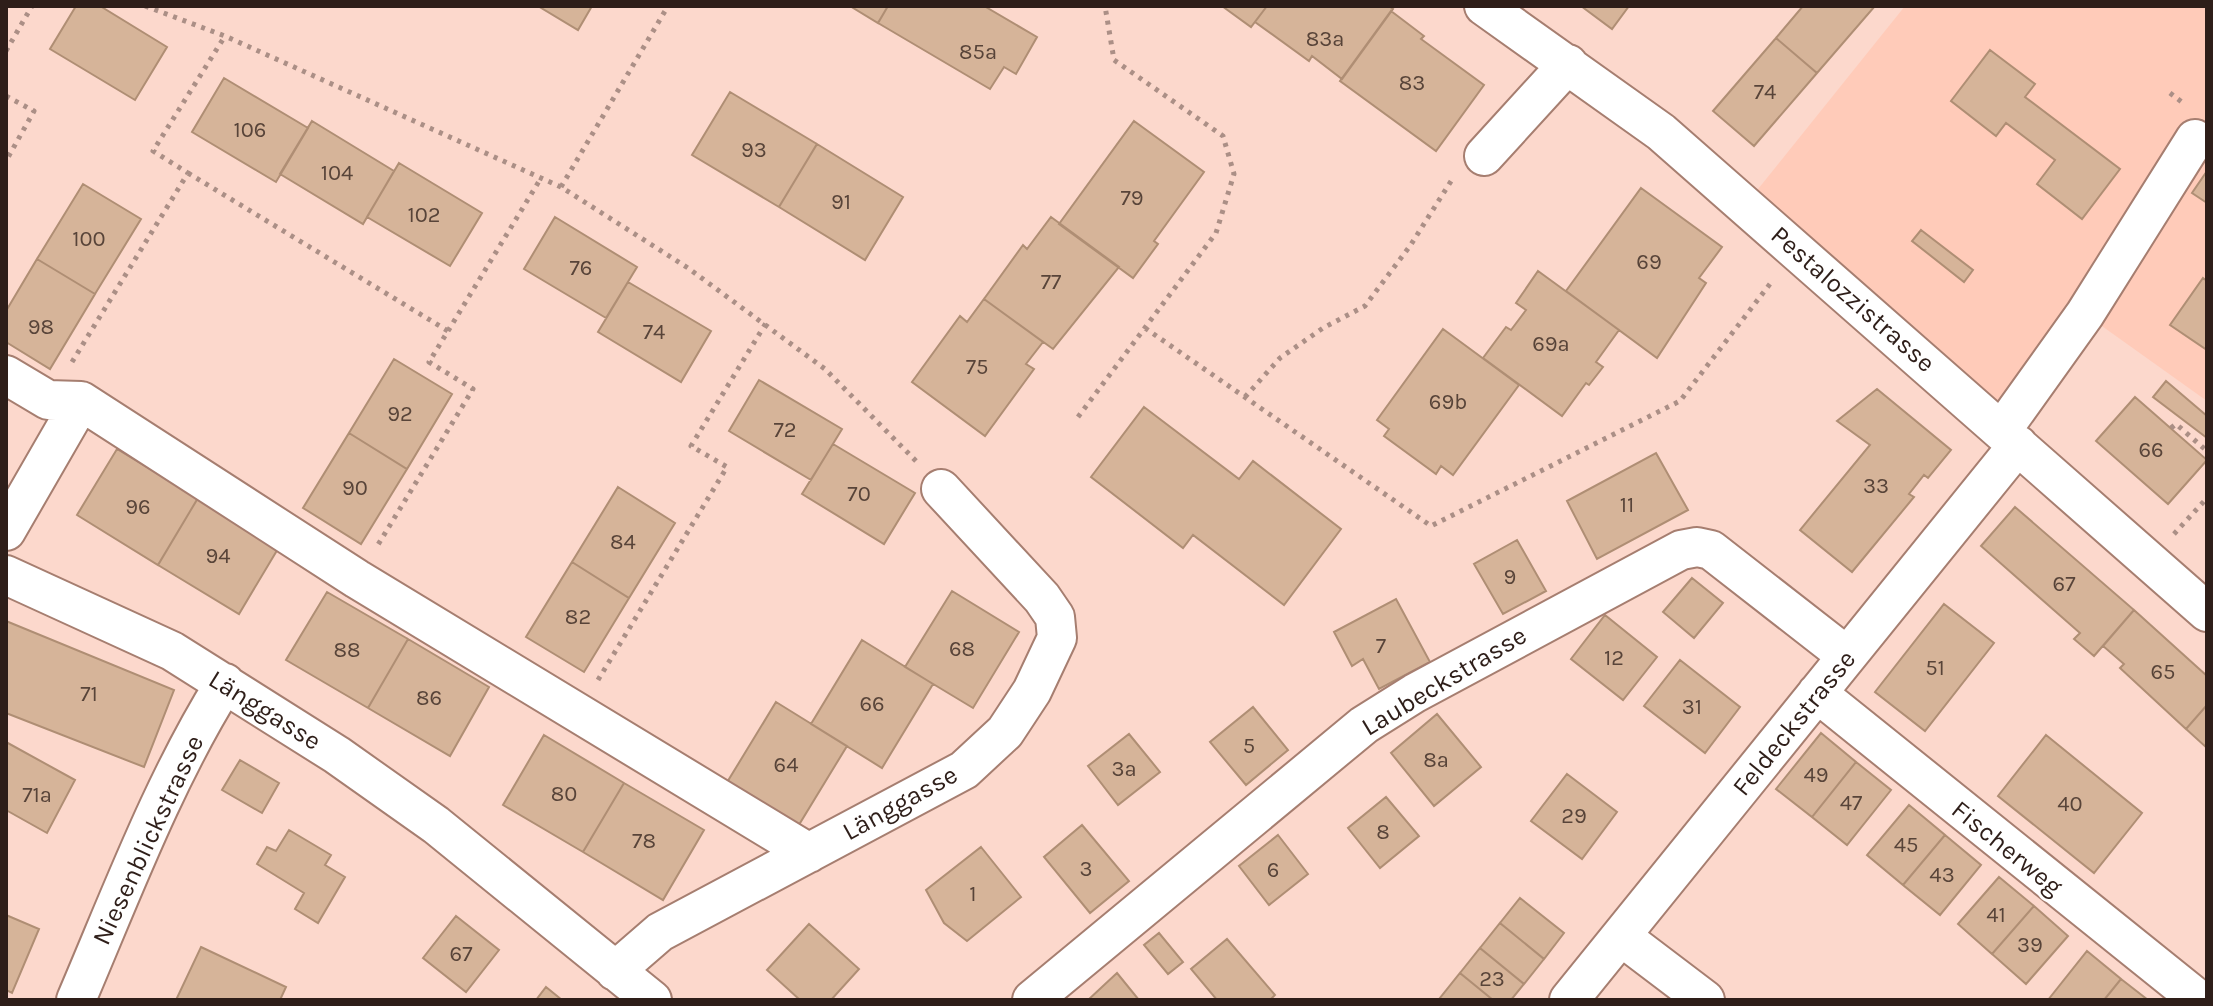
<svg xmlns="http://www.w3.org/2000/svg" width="2213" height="1006" viewBox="0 0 2213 1006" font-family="Karla,sans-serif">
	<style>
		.built { fill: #ffcbb9 }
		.building { fill: #d6b499; stroke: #af8e74; stroke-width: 2 }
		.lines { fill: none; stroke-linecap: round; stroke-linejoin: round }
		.minor-casing { stroke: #a67e70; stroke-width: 42 }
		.path { stroke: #ab8f86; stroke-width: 5; stroke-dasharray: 4 6; stroke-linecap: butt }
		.minor { stroke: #fff; stroke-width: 38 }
		.labels { text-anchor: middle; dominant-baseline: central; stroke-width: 6; stroke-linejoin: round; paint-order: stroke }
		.number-label { font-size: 22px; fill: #584439 }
		.street-label { font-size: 26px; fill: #2e1e19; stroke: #fff }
	</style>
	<rect width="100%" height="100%" fill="#fcd8cc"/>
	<!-- built -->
	<path class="built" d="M1905,6H2207V401L2085,314L2002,430L1746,204Z"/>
	<!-- building -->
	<path class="building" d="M76,6H100L167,47L135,100L50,49Z
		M538,6H592L578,30Z
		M850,6H888L878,23Z
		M888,6H984L1037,37L1016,74L1004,67L990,89L878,23Z
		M1222,6H1267L1251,27Z
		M1267,6H1389L1393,9L1342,79L1312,56L1309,61L1255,22Z
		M1581,6H1629L1612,29Z
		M1803,6H1875L1817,73L1776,38Z
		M1391,11L1424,36L1421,39L1484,85L1436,151L1340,81Z
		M1776,38L1817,73L1754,146L1713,111Z
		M1990,50L2035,84L2025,97L2120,169L2082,219L2037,184L2055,160L2006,123L1996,136L1951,101Z
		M224,78L308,128L276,182L192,132Z
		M730,92L817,144L779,207L692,155Z
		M312,121L394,171L363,224L280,174Z
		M1134,121L1204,172L1154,241L1158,244L1133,278L1059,224Z
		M817,144L903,197L865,260L779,207Z
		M399,163L482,213L450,266L367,217Z
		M2207,171V203L2192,193Z
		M83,184L141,219L95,294L37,259Z
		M1641,188L1722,247L1699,278L1706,283L1657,358L1566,291Z
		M555,217L637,267L606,318L524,269Z
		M1051,217L1119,267L1053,349L984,299L1023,245L1027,249Z
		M1921,230L1973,270L1964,282L1912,241Z
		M37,259L95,294L50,369L6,342V311Z
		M1538,271L1619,330L1596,362L1603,367L1589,385L1586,383L1562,416L1483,358L1506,327L1511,330L1526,310L1516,303Z
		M2203,278L2207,281V350L2170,325Z
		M628,282L711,331L681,382L598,332Z
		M984,299L1043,342L1026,364L1034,369L985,436L912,382L960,316L967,322Z
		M1443,329L1519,385L1453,475L1441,466L1436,474L1384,436L1389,429L1377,420Z
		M394,359L452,394L407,469L349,433Z
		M759,380L842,429L811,480L729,431Z
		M2166,381L2207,416V438L2153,397Z
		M1877,389L1951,450L1928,478L1924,475L1909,494L1914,497L1852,572L1800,530L1870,445L1837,421Z
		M2135,397L2207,460L2168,504L2096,441Z
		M1144,407L1239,479L1253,461L1341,529L1284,605L1193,535L1183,548L1091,477Z
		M349,433L407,469L361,544L303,508Z
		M833,444L915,493L884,544L802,494Z
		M117,449L198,498L158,565L77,515Z
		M1656,453L1688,510L1597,559L1567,501Z
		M618,487L675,523L629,598L572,562Z
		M198,498L279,547L239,614L158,565Z
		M2015,507L2134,610L2094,656L2074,639L2080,633L1981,546Z
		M1517,540L1546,591L1503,614L1474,564Z
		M572,562L629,598L584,672L526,637Z
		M1692,578L1723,603L1694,638L1663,612Z
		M952,591L1019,632L973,708L905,667Z
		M327,592L408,639L368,708L286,660Z
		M1396,599L1430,662L1379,689L1363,659L1352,666L1334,632Z
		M1944,604L1994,643L1925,731L1875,692Z
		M2134,610L2207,676V705L2186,729L2120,668L2124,664L2103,646Z
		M1605,615L1657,657L1623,700L1571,659Z
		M6,621L174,690L144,767L6,713Z
		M408,639L489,687L450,756L368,708Z
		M862,640L933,684L882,768L811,724Z
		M1680,660L1740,707L1705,753L1644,706Z
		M776,702L847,746L797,828L726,784Z
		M2207,705V748L2186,729Z
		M1253,707L1288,750L1246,785L1210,742Z
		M1437,714L1481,767L1434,806L1391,753Z
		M1821,733L1856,762L1812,817L1776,789Z
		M1129,734L1160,772L1118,805L1088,766Z
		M544,735L624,783L583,852L503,805Z
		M2046,735L2142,813L2094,873L1998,796Z
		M6,742L75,780L47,833L6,810Z
		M240,760L279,783L262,813L222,790Z
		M1856,762L1891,790L1847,845L1812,817Z
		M1567,774L1617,812L1582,859L1531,821Z
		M624,783L704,830L663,900L583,852Z
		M1386,797L1419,836L1380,868L1348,828Z
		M1909,805L1945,835L1903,885L1867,855Z
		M1082,825L1129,881L1090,913L1044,857Z
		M289,830L331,855L325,865L345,877L318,923L295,909L304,893L257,864L267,847L276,851Z
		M1278,835L1308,874L1269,905L1239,866Z
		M1945,835L1981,865L1940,915L1903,885Z
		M981,847L1021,897L967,941L944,923L926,890Z
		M1999,877L2034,906L1992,954L1958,924Z
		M1520,898L1564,933L1544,959L1500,923Z
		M2034,906L2068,936L2026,984L1992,954Z
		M6,915L39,929L12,993L6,990Z
		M456,916L499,950L466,992L423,958Z
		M1500,923L1544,959L1524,984L1480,948Z
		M809,924L859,969L831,1000H800L767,970Z
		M1159,933L1183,962L1168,974L1144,945Z
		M1227,939L1275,995L1270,1000H1217L1191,969Z
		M201,947L286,987L280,1000H176Z
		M1480,948L1524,984L1511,1000H1493L1460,973Z
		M2087,951L2121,979L2104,1000H2048Z
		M1117,973L1139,1000H1088Z
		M1460,973L1493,1000H1442L1440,998Z
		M2121,979L2148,1000H2104Z
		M546,987L562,1000H536Z"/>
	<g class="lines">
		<defs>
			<path id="minor" d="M1484,6L1661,132L2207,612
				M1484,156L1568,64
				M6,375L48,400L81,401L357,579L809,853
				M2002,430L2085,314L2195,139
				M6,531L81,401
				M6,575L172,651L337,755L436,825L652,1000
				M1817,693L2199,1000
				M1622,937L1705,1000
				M615,971L660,932L964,770L1005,732L1032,691L1057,638L1055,617L1042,598L941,489
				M76,1000C121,895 164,780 225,683
				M1032,1000L1364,725L1415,693L1681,550L1697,547L1711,550L1847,656
				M1569,1000L2018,445"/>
		</defs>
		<!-- minor casing -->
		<use href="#minor" class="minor-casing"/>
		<!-- path -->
		<path class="path" d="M145,6L225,36L561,187L688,268L825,369L916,461
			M6,51L32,6
			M2170,93L2183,103
			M6,96L34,111L6,161
			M188,173L448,331L429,362L473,389L376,548
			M561,187L668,6
			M1145,328L1431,526L1680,401L1773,280
			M448,331L541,178
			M72,362L188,173L153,151L225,36
			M1245,397L1280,358L1323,328L1365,306L1410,246L1453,178
			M1078,417L1216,233L1234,174L1223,136L1114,60L1105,6
			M2171,428L2176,424L2207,451
			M2174,534L2207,498
			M598,680L727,467L691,446L766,323"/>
		<!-- minor -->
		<use href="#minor" class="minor"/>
	</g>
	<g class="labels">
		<!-- number labels -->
		<g class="number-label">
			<text x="1325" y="39">83a</text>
			<text x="978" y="52">85a</text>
			<text x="1412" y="83">83</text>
			<text x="1765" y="92">74</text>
			<text x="250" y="130">106</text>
			<text x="754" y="150">93</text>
			<text x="337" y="173">104</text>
			<text x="1132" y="198">79</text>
			<text x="841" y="202">91</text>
			<text x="424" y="215">102</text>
			<text x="89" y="239">100</text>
			<text x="1649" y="262">69</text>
			<text x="581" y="268">76</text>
			<text x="1051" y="282">77</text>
			<text x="41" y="327">98</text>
			<text x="654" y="332">74</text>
			<text x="1551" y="344">69a</text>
			<text x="977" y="367">75</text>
			<text x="1448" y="402">69b</text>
			<text x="400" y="414">92</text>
			<text x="785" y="430">72</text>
			<text x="2151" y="450">66</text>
			<text x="1876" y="486">33</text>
			<text x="355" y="488">90</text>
			<text x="859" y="494">70</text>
			<text x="1627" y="505">11</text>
			<text x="138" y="507">96</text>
			<text x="623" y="542">84</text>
			<text x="218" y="556">94</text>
			<text x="1510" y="577">9</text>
			<text x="2064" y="584">67</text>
			<text x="578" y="617">82</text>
			<text x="1381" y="646">7</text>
			<text x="962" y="649">68</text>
			<text x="347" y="650">88</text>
			<text x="1614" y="658">12</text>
			<text x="1935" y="668">51</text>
			<text x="2163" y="672">65</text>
			<text x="89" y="694">71</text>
			<text x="429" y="698">86</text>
			<text x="872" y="704">66</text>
			<text x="1692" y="707">31</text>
			<text x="1249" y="746">5</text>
			<text x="1436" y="760">8a</text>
			<text x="786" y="765">64</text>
			<text x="1124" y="769">3a</text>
			<text x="1816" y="775">49</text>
			<text x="564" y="794">80</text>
			<text x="37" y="795">71a</text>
			<text x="1851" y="803">47</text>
			<text x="2070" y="804">40</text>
			<text x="1574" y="816">29</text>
			<text x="1383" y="832">8</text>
			<text x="644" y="841">78</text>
			<text x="1906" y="845">45</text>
			<text x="1086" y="869">3</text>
			<text x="1273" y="870">6</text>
			<text x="1942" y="875">43</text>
			<text x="973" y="894">1</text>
			<text x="1996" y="915">41</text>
			<text x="2030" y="945">39</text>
			<text x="461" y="954">67</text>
			<text x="1492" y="979">23</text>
		</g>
		<!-- street labels -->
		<g class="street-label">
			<text transform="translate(1853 299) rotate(41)">Pestalozzistrasse</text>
			<text transform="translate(1444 681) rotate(-31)">Laubeckstrasse</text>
			<text transform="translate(265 710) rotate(32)">Länggasse</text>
			<text transform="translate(1794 723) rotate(-51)">Feldeckstrasse</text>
			<text transform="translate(900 803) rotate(-29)">Länggasse</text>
			<text transform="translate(148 840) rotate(-65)">Niesenblickstrasse</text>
			<text transform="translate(2007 848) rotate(39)">Fischerweg</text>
		</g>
	</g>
	<!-- border -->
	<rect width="2213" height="1006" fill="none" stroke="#2e1e19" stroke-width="16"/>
</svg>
